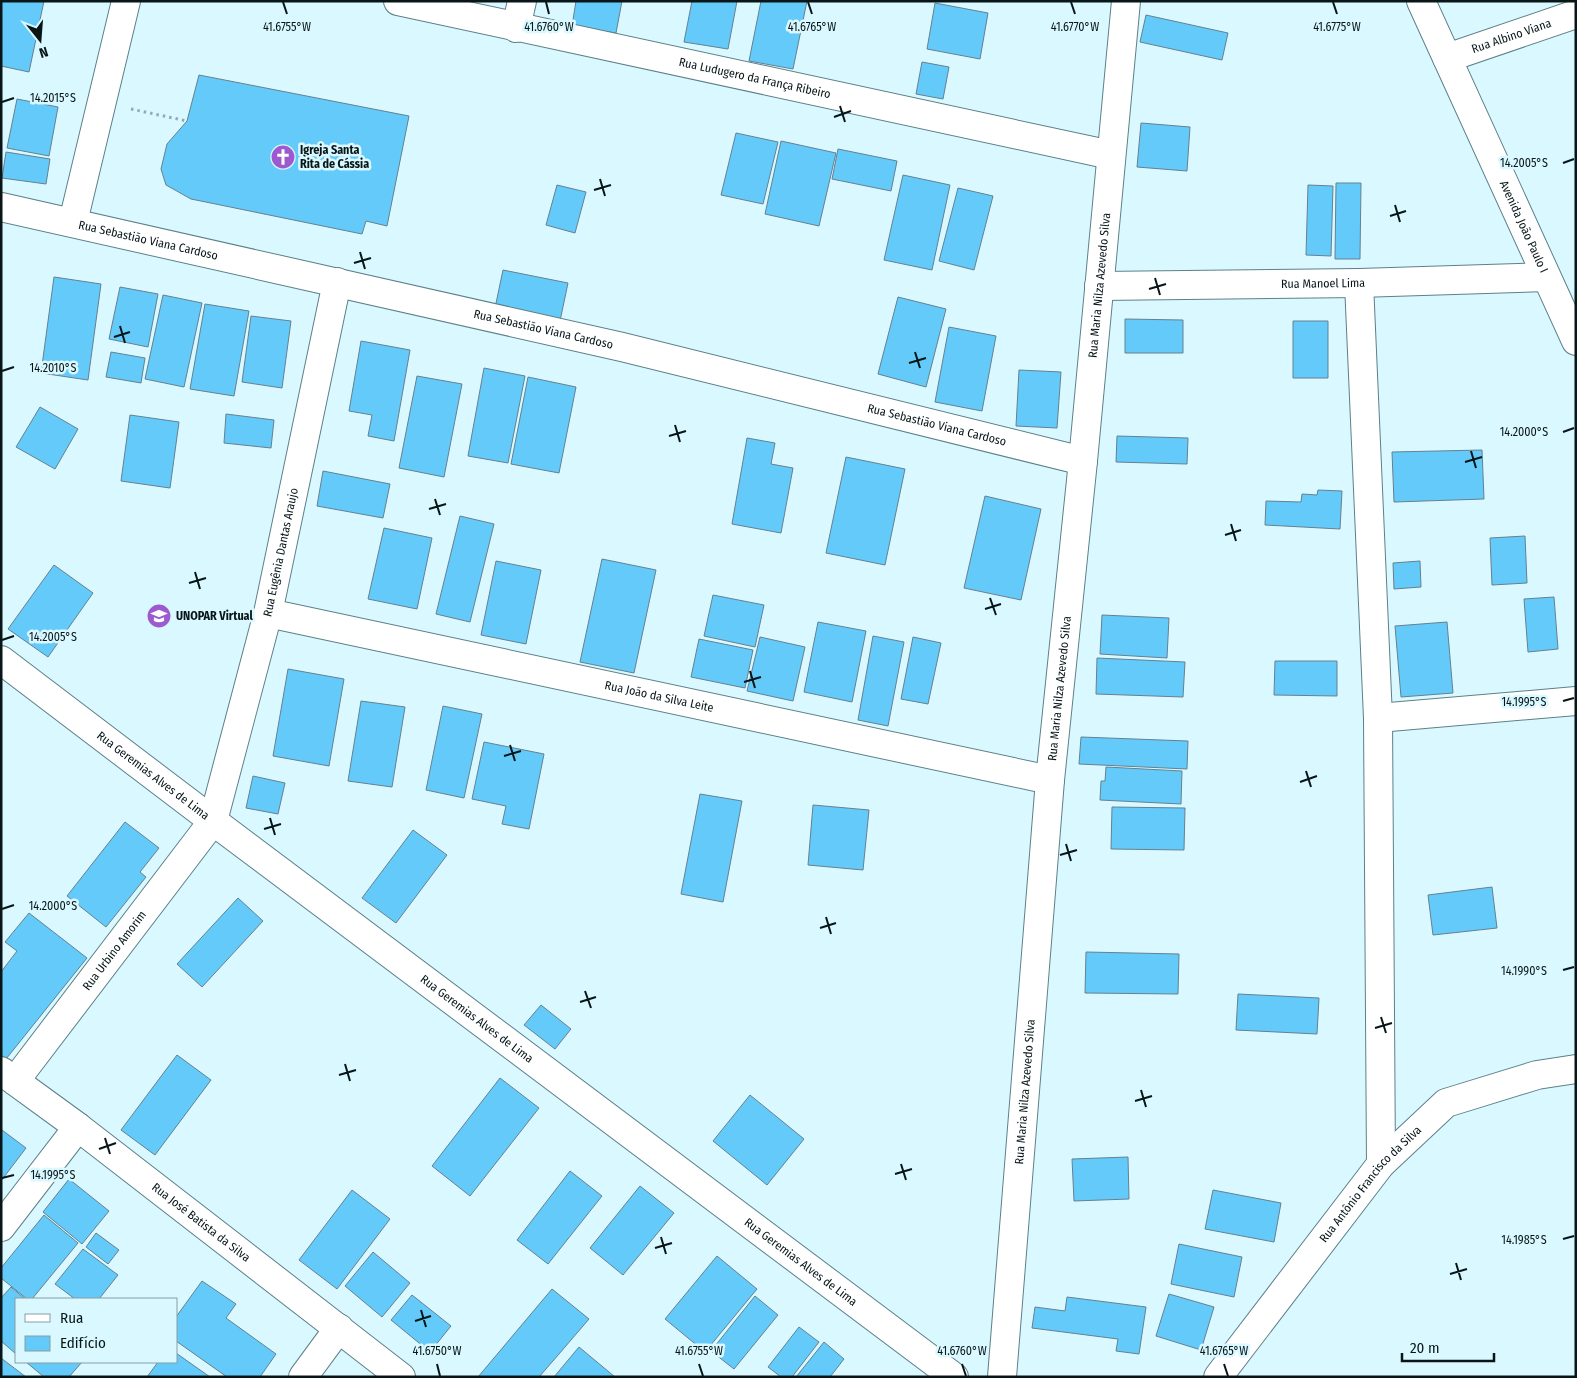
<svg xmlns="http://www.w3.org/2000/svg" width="1577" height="1378" viewBox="0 0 1577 1378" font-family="'Fira Sans Condensed',sans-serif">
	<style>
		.building { fill: #64cafa; stroke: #648190 }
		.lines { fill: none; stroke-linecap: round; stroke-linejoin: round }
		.street-casing { stroke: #5d8087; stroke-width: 30 }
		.secondary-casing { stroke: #5d8087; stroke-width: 30 }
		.path { stroke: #92abb0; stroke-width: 3; stroke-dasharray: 2.5 4; stroke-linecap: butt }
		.street { stroke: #fff; stroke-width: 28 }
		.secondary { stroke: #fff; stroke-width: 28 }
		.ticks { fill: none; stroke: #081618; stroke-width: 2 }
		.labels { text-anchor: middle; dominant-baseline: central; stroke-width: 5; stroke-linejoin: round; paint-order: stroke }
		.street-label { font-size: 12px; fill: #081618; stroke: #daf8ff }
		.poi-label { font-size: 12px; font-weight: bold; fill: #081618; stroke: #daf8ff; text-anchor: start }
		.ticks-label { font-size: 12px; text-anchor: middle; fill: #081618; stroke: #daf8ff; stroke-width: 5; stroke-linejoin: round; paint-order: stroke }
	</style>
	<rect width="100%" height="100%" fill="#daf8ff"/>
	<!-- building -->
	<path class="building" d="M1,1H44L29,72L1,66Z
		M576,1H622L616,33L572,26Z
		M692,1H737L728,49L684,42Z
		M761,1H807L793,69L749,61Z
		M935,3L988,13L980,59L927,49Z
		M1146,15L1228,33L1222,60L1140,42Z
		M922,62L949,67L943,99L916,94Z
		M199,75L409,116L387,226L366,221L362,234L191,199L166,185L161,169L167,144L187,121Z
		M17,99L58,107L49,156L7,148Z
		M1141,123L1190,127L1187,171L1137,167Z
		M736,133L778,142L763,204L721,195Z
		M781,141L836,153L819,226L765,214Z
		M838,149L897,161L891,191L832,179Z
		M6,152L50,159L46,184L2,178Z
		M903,175L950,185L932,270L884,260Z
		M1336,183H1361L1360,259H1335Z
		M557,185L586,192L575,233L546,225Z
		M1308,185L1333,186L1331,256L1306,255Z
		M958,188L993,196L974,270L939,261Z
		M503,270L568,283L560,321L495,308Z
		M54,277L101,284L88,380L41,373Z
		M120,287L158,294L148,347L109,339Z
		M163,295L202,303L184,387L145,379Z
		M898,297L946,309L926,387L878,374Z
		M205,304L249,311L234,396L190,389Z
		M251,316L291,321L282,388L242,382Z
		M1125,319L1183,320V353H1125Z
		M1293,321H1328V378H1293Z
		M949,327L996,336L982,411L935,402Z
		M361,341L410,350L394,441L368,436L372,415L349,411Z
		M111,352L145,358L141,383L106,377Z
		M484,368L525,376L508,463L468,456Z
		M1019,370L1061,372L1057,428L1016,426Z
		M417,376L462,384L444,477L399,468Z
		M528,377L576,387L559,473L511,464Z
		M40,407L78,429L55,469L16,447Z
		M226,414L274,420L271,448L224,443Z
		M130,415L179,422L170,488L121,481Z
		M1117,436L1188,438L1187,464L1116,462Z
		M747,438L775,443L771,464L793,468L781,533L732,524Z
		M1482,450L1484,499L1394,502L1392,452Z
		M846,457L905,469L885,565L826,553Z
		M323,471L390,484L383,518L317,506Z
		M1318,490L1342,491L1340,529L1265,525L1266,501L1301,502L1302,494L1317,495Z
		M985,496L1041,509L1021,600L964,588Z
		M460,516L494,524L470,622L436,614Z
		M384,528L432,538L417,609L368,599Z
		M1525,536L1527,583L1492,585L1490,538Z
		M602,559L656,570L634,673L580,662Z
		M496,561L541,570L526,644L481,635Z
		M1420,561L1421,587L1394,589L1393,563Z
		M54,565L93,593L48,657L8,629Z
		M713,595L764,605L755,647L704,636Z
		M1554,597L1558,649L1528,652L1524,599Z
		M1102,615L1169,618L1167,658L1100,654Z
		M818,622L866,631L852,702L804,692Z
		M1447,622L1453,693L1401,697L1395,626Z
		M873,636L904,642L888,726L858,720Z
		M760,637L805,647L793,701L747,691Z
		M913,637L941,643L928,704L901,699Z
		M699,639L753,650L745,688L691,677Z
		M1097,658L1185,662L1183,697L1096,694Z
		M1275,661H1337V696L1274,695Z
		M288,669L344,679L329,766L273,756Z
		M361,701L405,707L392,787L348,781Z
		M443,706L482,714L464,798L426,790Z
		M1081,737L1188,741L1187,769L1079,764Z
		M484,742L544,754L529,829L502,824L506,806L472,799Z
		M1106,767L1182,771L1181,804L1100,800L1101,781H1105Z
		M253,776L285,783L278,814L246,808Z
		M700,794L742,801L723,902L681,894Z
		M813,805L869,810L863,870L808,865Z
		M1112,807L1185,808L1184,850L1111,849Z
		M125,822L159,848L140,872L146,877L106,927L67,896Z
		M413,830L447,855L396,923L362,898Z
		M1492,887L1497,928L1433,935L1428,895Z
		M238,898L263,921L202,987L177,964Z
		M29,913L87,958L6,1059L1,1055V972L17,951L5,942Z
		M1086,952L1179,954L1178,994L1085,993Z
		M1238,994L1319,998L1317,1034L1236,1030Z
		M541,1005L571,1029L555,1049L524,1025Z
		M177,1055L211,1080L155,1155L121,1130Z
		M500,1078L539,1108L470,1196L432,1166Z
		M750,1095L804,1139L767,1185L713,1141Z
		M2,1130L26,1148L1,1181V1131Z
		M1128,1157L1129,1199L1074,1201L1072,1159Z
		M570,1171L602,1196L548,1264L517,1240Z
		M69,1179L109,1211L82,1244L43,1212Z
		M640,1186L674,1213L623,1275L590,1248Z
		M352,1190L390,1219L337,1289L299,1260Z
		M1213,1190L1281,1203L1274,1242L1205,1229Z
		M44,1215L78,1243L32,1299H27L1,1278V1268Z
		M96,1233L119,1250L108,1264L86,1247Z
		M1179,1244L1242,1257L1234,1297L1171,1284Z
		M83,1249L118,1275L99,1299H75L55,1284Z
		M373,1252L410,1283L382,1317L345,1286Z
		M717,1256L757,1289L705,1352L665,1319Z
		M202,1281L236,1304L226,1318L276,1354L260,1377H227L176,1341V1317Z
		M11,1287L25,1299H16V1354L1,1341V1298Z
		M552,1289L589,1319L559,1354L539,1377H478Z
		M1169,1294L1214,1307L1201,1350L1156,1336Z
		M412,1295L451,1326L430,1352L391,1320Z
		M755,1296L778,1315L734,1369L711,1351Z
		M1067,1297L1146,1307L1139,1354L1116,1351L1118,1339L1032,1328L1035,1307L1065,1311Z
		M799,1327L819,1342L792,1377H781L768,1367Z
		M824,1342L844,1359L830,1377H796Z
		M579,1347L615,1377H554Z
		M176,1353L210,1377H147L158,1362H176Z
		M1,1358L26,1377H1Z
		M26,1362H82L69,1377H44Z"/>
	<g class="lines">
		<defs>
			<g id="street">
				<path id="s1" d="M398,1L1111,155"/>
				<path d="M516,28L522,1"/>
				<path id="s2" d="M1447,58L1576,14"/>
				<path id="s3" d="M1,207L622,347L1083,461"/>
				<path d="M73,222L126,1"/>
				<path d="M1359,283L1378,718L1381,1164"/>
				<path id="s4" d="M1099,286L1359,283L1546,277"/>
				<path id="s5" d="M268,613L1050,780"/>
				<path id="s6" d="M1,660L213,821L954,1377"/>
				<path d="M1378,718L1576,701"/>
				<path id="s7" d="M1,1071L78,1127L401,1377"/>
				<path id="s8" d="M15,1081L213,821L268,613L337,282"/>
				<path d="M1,1227L78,1127"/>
				<path d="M303,1377L339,1328"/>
				<path id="s9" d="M1002,1377L1050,780L1083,461L1126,1"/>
			</g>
			<g id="secondary">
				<path id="s10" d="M1421,1L1576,341"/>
				<path id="s11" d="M1218,1377L1381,1164L1446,1103L1537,1075L1576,1069"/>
			</g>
		</defs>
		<!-- street casing -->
		<use href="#street" class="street-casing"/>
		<!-- secondary casing -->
		<use href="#secondary" class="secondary-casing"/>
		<!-- path -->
		<path class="path" d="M131,109L187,121"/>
		<!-- street -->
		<use href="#street" class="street"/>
		<!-- secondary -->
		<use href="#secondary" class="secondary"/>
	</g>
	<!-- ticks -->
	<path class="ticks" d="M283,2L287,14M546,2L549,14M808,2L812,14M1071,2L1075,14M1333,2L1337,14M2,102L14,98M840,106L845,122M834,117L851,111M1563,163L1574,159M600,179L605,196M594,190L611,185M1395,205L1400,222M1390,216L1406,211M360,252L365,269M354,263L371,258M1155,278L1160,295M1149,289L1166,284M120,326L125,343M114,337L130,332M915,352L920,368M909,363L926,358M2,371L14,367M675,425L680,442M1563,432L1574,428M669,436L686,431M1471,451L1476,468M1465,462L1482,457M435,499L440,515M429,509L446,504M1231,524L1236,541M1225,535L1241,530M195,572L200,589M189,583L206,578M990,598L996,615M985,609L1001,604M2,640L14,636M750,671L755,688M744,682L761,677M1563,701L1574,698M510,745L515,761M504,756L521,751M1306,771L1311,787M1300,782L1317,776M270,818L275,835M264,829L281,824M1066,844L1071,861M1060,855L1077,850M2,909L14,905M826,917L831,934M820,928L836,923M1563,970L1574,967M585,991L591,1008M580,1002L596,997M1381,1017L1386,1033M1375,1028L1392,1023M345,1064L350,1081M339,1075L356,1070M1141,1090L1146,1107M1135,1101L1152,1096M105,1138L110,1154M99,1149L116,1143M901,1164L906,1180M895,1174L912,1169M2,1178L14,1175M661,1237L666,1254M1563,1239L1574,1236M655,1248L672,1243M1456,1263L1461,1280M1450,1274L1467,1269M421,1310L426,1327M415,1321L431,1316M437,1364L440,1376M699,1364L703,1376M962,1364L966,1376M1224,1364L1228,1376"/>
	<!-- icons -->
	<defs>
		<symbol id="church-disc" viewBox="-11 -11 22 22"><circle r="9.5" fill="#9d59cf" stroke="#daf8ff"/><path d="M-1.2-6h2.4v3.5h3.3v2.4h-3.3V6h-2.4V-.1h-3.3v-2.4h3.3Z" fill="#fff"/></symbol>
		<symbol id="university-disc" viewBox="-11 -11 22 22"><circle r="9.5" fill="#9d59cf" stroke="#daf8ff"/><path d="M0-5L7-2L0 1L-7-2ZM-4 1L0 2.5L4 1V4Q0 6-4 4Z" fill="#fff"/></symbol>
	</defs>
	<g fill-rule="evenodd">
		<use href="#church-disc" x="269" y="143" width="28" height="28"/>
		<use href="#university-disc" x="145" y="602" width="28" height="28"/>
	</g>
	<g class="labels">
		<!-- street labels -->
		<g class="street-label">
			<text stroke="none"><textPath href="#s2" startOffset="68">Rua Albino Viana</textPath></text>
			<text stroke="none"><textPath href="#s1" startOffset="365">Rua Ludugero da França Ribeiro</textPath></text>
			<text stroke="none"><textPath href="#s10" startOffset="248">Avenida João Paulo I</textPath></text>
			<text stroke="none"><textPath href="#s3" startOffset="151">Rua Sebastião Viana Cardoso</textPath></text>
			<text stroke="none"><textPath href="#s4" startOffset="224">Rua Manoel Lima</textPath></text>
			<text stroke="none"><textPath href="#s9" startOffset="1096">Rua Maria Nilza Azevedo Silva</textPath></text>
			<text stroke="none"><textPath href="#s3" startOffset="556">Rua Sebastião Viana Cardoso</textPath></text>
			<text stroke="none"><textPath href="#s3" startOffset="961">Rua Sebastião Viana Cardoso</textPath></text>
			<text stroke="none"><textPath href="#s8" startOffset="604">Rua Eugênia Dantas Araujo</textPath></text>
			<text stroke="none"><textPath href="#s9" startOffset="691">Rua Maria Nilza Azevedo Silva</textPath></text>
			<text stroke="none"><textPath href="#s5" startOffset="400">Rua João da Silva Leite</textPath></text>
			<text stroke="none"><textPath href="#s6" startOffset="191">Rua Geremias Alves de Lima</textPath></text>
			<text stroke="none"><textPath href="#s8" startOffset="164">Rua Urbino Amorim</textPath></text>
			<text stroke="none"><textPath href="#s6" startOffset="596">Rua Geremias Alves de Lima</textPath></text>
			<text stroke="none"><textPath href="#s9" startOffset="286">Rua Maria Nilza Azevedo Silva</textPath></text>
			<text stroke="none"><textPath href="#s11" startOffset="246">Rua Antônio Francisco da Silva</textPath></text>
			<text stroke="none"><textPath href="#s7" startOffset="251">Rua José Batista da Silva</textPath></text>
			<text stroke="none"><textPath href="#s6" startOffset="1001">Rua Geremias Alves de Lima</textPath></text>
		</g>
		<!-- poi labels -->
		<g class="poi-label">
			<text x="300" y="150">Igreja Santa<tspan x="300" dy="14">Rita de Cássia</tspan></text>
			<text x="176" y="616">UNOPAR Virtual</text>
		</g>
	</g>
	<g class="ticks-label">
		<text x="287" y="31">41.6755°W</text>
		<text x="549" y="31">41.6760°W</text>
		<text x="812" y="31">41.6765°W</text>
		<text x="1075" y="31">41.6770°W</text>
		<text x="1337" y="31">41.6775°W</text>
		<text x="53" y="102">14.2015°S</text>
		<text x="1524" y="167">14.2005°S</text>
		<text x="53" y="372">14.2010°S</text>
		<text x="1524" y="436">14.2000°S</text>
		<text x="53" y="641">14.2005°S</text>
		<text x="1524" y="706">14.1995°S</text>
		<text x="53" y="910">14.2000°S</text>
		<text x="1524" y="975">14.1990°S</text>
		<text x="53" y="1179">14.1995°S</text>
		<text x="1524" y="1244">14.1985°S</text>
		<text x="437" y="1355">41.6750°W</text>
		<text x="699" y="1355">41.6755°W</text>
		<text x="962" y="1355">41.6760°W</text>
		<text x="1224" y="1355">41.6765°W</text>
	</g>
	<!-- border -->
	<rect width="1577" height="1378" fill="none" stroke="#081618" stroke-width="5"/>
	<!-- legend -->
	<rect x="15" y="1298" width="162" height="65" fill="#daf8ff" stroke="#869ea3"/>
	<rect x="25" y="1314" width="25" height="8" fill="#ffffff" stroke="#869ea3"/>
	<text x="60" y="1323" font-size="15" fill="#081618">Rua</text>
	<rect x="25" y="1336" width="25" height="15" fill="#64cafa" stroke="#869ea3"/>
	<text x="60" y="1348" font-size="15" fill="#081618">Edifício</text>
	<!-- north arrow -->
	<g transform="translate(40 40) rotate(163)" stroke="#daf8ff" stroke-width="4" paint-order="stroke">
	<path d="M0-4L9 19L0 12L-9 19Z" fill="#081618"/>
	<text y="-8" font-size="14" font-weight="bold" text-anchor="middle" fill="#081618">N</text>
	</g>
	<!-- scale -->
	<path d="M1402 1353v8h92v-8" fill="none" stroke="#081618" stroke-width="2.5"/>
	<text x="1410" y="1353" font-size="15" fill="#081618" stroke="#daf8ff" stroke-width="4" paint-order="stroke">20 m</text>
</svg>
